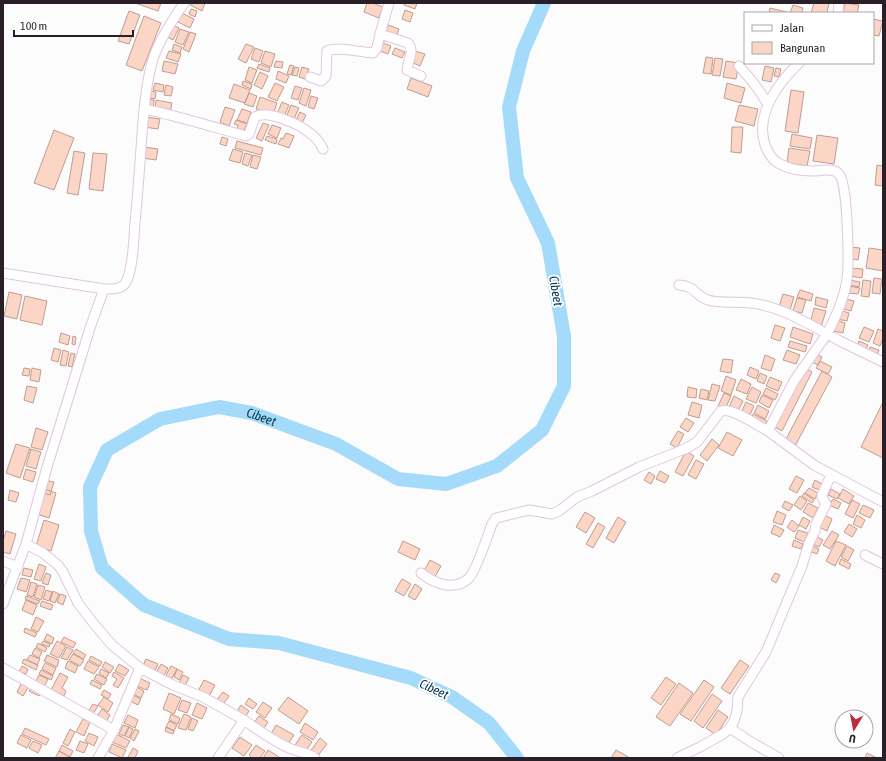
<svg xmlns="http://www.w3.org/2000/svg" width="886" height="761" viewBox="0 0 886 761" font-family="'Asap Condensed',sans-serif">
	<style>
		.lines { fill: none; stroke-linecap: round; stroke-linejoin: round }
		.river { stroke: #a4dbfb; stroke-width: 14 }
		.building { fill: #fbd5c6; stroke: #c19d8f }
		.minor-casing { stroke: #e1c6e0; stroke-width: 11 }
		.minor { stroke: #fff; stroke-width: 9 }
		.labels { text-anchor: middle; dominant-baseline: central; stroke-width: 3.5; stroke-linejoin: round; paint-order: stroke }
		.water-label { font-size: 13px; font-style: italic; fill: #033247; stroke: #fff }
	</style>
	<rect width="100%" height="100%" fill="#fcfcfc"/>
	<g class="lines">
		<!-- river -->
		<path class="river" id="s1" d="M517,758L489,723L452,697L411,678L279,643L229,639L144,605L102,568L91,531L90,487L107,450L160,419L219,407L252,413L336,444L398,479L446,484L497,466L542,430L564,386V336L548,243L517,178L509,107L523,51L544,3"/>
	</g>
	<!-- building -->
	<path class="building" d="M135,3H161L158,11Z
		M191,3H205L202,11L190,5Z
		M367,3H373L383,7L379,18L364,12Z
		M404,3H417L415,9L404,5Z
		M814,3H829L827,13H811Z
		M845,3L859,5L857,13H843Z
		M793,5L803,8L802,13H790Z
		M770,8L787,12V13H769Z
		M191,9L197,11L195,17L189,14Z
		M405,10L413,13L410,22L402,19Z
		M129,11L140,15L129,44L118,41Z
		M180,12L194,19L190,28L176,21Z
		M144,16L161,23L142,71L126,65Z
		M873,19L883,21L879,36L873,35Z
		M173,25L179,28L173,40L167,37Z
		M388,25L399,29L396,37L385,33Z
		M180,29L189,32L183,45L175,42Z
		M190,32L196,34L189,52L183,49Z
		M383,43L391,46L388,54L380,51Z
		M174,44L182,47L180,53L172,50Z
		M246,44L254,47L246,63L238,59Z
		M255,48L263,51L259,62L251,59Z
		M395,48L405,52L402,58L392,54Z
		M169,51L181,54L178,62L166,58Z
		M265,51L275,54L271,67L261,63Z
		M415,51L425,54L420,66L411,62Z
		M706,57L713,58L711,74L703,73Z
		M715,58L723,59L720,76L712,75Z
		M164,61L178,64L175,74L162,71Z
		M276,61L283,62L282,68L274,67Z
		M726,61L739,63L736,79L723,77Z
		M259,64L270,68L269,72L257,68Z
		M290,65L294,66L291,75L287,74Z
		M765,66L774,68L771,82L762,80Z
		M249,67L257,70L252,83L245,80Z
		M295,67L299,68L297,76L292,75Z
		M302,67L309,69L305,79L299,77Z
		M776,68L781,69L779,77L774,76Z
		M278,71L289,76L286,83L276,79Z
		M260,72L268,76L262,89L254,85Z
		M411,78L432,86L428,97L407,89Z
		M243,81L252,84L251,89L242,85Z
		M155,83L164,85L163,92L153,90Z
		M275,83L284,87L277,101L268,97Z
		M727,83L745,88L741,103L724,98Z
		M234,84L250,90L245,103L229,98Z
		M166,85L173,87L171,96L164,95Z
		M295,86L302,88L298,100L291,98Z
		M304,88L311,90L306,106L299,103Z
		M791,90L804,92L798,133L785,131Z
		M150,91L156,92L155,99L149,98Z
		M249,93L257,96L253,107L244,104Z
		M311,96L318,98L314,109L308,107Z
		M260,97L277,103L273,115L256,109Z
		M148,99L154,100L153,110L147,109Z
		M156,100L172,103L170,113L155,109Z
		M282,102L289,105L284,117L277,114Z
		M291,105L299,108L293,121L286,118Z
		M739,105L758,109L754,126L735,121Z
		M225,107L235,110L229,126L220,122Z
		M242,109L251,112L247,123L237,120Z
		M300,112L306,115L301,125L295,122Z
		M146,117L160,119L158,129L144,127Z
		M236,120L247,124L242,134L236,132L238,125L234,124Z
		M263,123L269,125L262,141L256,138Z
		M272,125L281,128L277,138L268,134Z
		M732,127H743L741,153L731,152Z
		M54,130L74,138L54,190L34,183Z
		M286,133L294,136L289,148L278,144L281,138L283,139Z
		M792,134L812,138L810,149L790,146Z
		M817,135L838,138L834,164L813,161Z
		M267,136L277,139L276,144L265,140Z
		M222,137L228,139L226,146L220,144Z
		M237,141L263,148L261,155L235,148Z
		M144,147L158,149L156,160L142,158Z
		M789,148L810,151L807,166L787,163Z
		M233,149L243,152L240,163L229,160Z
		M74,151L85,153L78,195L67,193Z
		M93,153L107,154L103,191L89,189Z
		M245,153L252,155L248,166L242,164Z
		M253,155L261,157L257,169L250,167Z
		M877,165L883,166V186L875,185Z
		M849,247L860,248L858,260L847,258Z
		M869,248L883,250V271L866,268Z
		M850,268L863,269L862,278L850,276Z
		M874,278L882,279L880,294L872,293Z
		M849,280L860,282L859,287L849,285Z
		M863,280L871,281L869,297L861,296Z
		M849,286L860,288L858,294L848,293Z
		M800,290L813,294L811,301L797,297Z
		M9,292L22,295L17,319L4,316Z
		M783,294L794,297L789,313L778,310Z
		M25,296L47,301L42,325L20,320Z
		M816,297L828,300L826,308L815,305Z
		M797,298L806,300L802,313L793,311Z
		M842,298L854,301L851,311L840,308Z
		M814,308L826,311L821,327L810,324Z
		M839,310L849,313L847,321L837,319Z
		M836,320L845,323L843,333L833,331Z
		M775,325L785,328L780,341L771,338Z
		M793,327L813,334L810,344L790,337Z
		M864,327L874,331L869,342L859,338Z
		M878,329L883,331V338L880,346L873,343Z
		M61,333L70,336L68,345L59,342Z
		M73,336L76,337L75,345L72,344Z
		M790,341L807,346L805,352L788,347Z
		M859,341L868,345L865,352L857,349Z
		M870,347L879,350L876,358L868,355Z
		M54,348L61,350L58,362L51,360Z
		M63,350L69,352L66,366L60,365Z
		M787,350L800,355L796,364L783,360Z
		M71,353L75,354L72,367L68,366Z
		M814,353L822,357L818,365L810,361Z
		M765,355L775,359L771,371L761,368Z
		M723,359L733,360L731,373L720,371Z
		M820,361L832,367L828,374L816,368Z
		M750,367L759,371L756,379L747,375Z
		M804,367L812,372L782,431L773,426Z
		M24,368L30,369L29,376L22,375Z
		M32,368L41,370L39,382L30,380Z
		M822,371L832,377L795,446L785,441Z
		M760,373L767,376L764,384L757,381Z
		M726,376L736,380L731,395L721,391Z
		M770,377L782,382L778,391L766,386Z
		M741,379L751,384L747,394L736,390Z
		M712,384L720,386L715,401L708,400Z
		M27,386L37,388L33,403L24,400Z
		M688,387L697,389L696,398L687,397Z
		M752,387L761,392L756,403L746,399Z
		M766,388L778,394L775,400L763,394Z
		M701,389L709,391L707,400L699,398Z
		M724,393L731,396L725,409L718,406Z
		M762,395L773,400L769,408L759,402Z
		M734,396L743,401L737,413L728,409Z
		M692,402L702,405L699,418L688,415Z
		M746,402L754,406L748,419L740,415Z
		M883,402V458L861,447Z
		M758,405L769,411L765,419L754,413Z
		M753,414L767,421L764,427L751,421Z
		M686,418L694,423L688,432L680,427Z
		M36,428L48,432L42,450L31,447Z
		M678,431L684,434L677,448L670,444Z
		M727,432L742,440L733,456L718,448Z
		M712,439L719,445L707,461L700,455Z
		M16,444L30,448L20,478L6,473Z
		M31,449L41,452L36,469L26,466Z
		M686,451L694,456L683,476L675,472Z
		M696,460L704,464L696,479L688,475Z
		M26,469L36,472L33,482L23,479Z
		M660,471L669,476L665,483L656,479Z
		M649,472L655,476L651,484L644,480Z
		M796,476L804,480L797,493L789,489Z
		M44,480L54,482L50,495L40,492Z
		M815,480L822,484L819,490L812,487Z
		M809,488L818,493L815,499L805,493Z
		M44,489L56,493L49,518L37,514Z
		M831,489L840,494L837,499L828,495Z
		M843,489L854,496L849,504L838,498Z
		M10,490L19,493L16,502L8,500Z
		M804,493L814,500L812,503L802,496Z
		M800,496L807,501L801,510L794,505Z
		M833,499L841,503L838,509L829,505Z
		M852,500L860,504L853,518L845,514Z
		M785,501L793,505L789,511L782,507Z
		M808,503L818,508L813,518L803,512Z
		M863,505L874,510L870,518L859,513Z
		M777,511L786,515L782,525L773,522Z
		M585,512L595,518L586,533L576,527Z
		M823,514L832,519L827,531L817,526Z
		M857,515L865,520L861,528L853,524Z
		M618,517L626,522L614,543L606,538Z
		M803,517L810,521L806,529L799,525Z
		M44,520L59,525L51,551L36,546Z
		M792,520L799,526L794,532L787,527Z
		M598,523L605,527L593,548L586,544Z
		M849,524L857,529L852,537L844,532Z
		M774,525L784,530L780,537L771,533Z
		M798,530L808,533L804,542L795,538Z
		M6,531L16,534L10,554L3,552V541Z
		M832,531L839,535L830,549L823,545Z
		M814,535L823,540L819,547L810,543Z
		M794,540L803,544L801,549L792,546Z
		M403,541L420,549L415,560L398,552Z
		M836,541L846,545L835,566L826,561Z
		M810,545L819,549L817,554L807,550Z
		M847,546L854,550L848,561L841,557Z
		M841,559L851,564L849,569L839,564Z
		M430,560L441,566L435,577L424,571Z
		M39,564L46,567L41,581L34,579Z
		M24,568L33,570L31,577L22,575Z
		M46,573L51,575L48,585L42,583Z
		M775,573L780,575L776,583L771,580Z
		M21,578L30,580L26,592L17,589Z
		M402,579L411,584L404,596L395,591Z
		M31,582L37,584L33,597L27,595Z
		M415,584L422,589L415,600L408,596Z
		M38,585L45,587L41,600L34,597Z
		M46,590L52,592L49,601L43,599Z
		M53,591L59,594L55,603L50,601Z
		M60,594L66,596L63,605L57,602Z
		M26,596L40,601L38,604L25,599Z
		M26,600L37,605L33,615L22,610Z
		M42,601L53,605L51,610L40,606Z
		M36,617L44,621L38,632L31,629Z
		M25,628L37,633L35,637L24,632Z
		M47,634L54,638L52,644L44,640Z
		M64,637L76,643L73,648L61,642Z
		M43,641L50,644L49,647L41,644Z
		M57,641L66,646L59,658L50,654Z
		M38,643L47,648L45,652L36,647Z
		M67,647L73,650L67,660L61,658Z
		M35,648L42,652L39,658L32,654Z
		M76,649L86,655L83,659L73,653Z
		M73,654L84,660L80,666L69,660Z
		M30,655L40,659L37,665L27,660Z
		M47,655L59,660L57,667L44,661Z
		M91,656L102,662L100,666L89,660Z
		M24,659L38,665L36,670L22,663Z
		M146,659L158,664L154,673L142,668Z
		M740,660L749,666L730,694L721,688Z
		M68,661L78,666L75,673L65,668Z
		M88,661L99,667L94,674L84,669Z
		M105,662L114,667L110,673L102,667Z
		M45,663L56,668L53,675L42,669Z
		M119,664L129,670L125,676L115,671Z
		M161,664L168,668L163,677L156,673Z
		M22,666L28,669L26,674L19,672Z
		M171,666L177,669L171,680L165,677Z
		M101,669L109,673L106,678L99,673Z
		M177,669L183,672L179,680L174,677Z
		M41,670L53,676L51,680L39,674Z
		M114,672L124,678L118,688L113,685L117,679L112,676Z
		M60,673L68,677L62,688L66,691L64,696L51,690Z
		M97,674L107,679L104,685L94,679Z
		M39,675L48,679L44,687L35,683Z
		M183,675L189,678L184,688L178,685Z
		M137,677L150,683L147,690L134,685Z
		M666,677L676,684L661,705L651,698Z
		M23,680L30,684L23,696L17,692Z
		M92,680L102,685L100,689L90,684Z
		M204,680L215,685L208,698L197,693Z
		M704,680L714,687L691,721L680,714Z
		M679,683L693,693L670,726L656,717Z
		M135,686L144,691L141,698L131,693Z
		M31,688L41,693L39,696L29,691Z
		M104,690L111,694L108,699L101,695Z
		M223,692L229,696L221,707L215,702Z
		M169,693L181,698L174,714L163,709Z
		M131,694L141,699L138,705L128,700Z
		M712,694L722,701L703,728L694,721Z
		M104,697L113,703L108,712L98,705Z
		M288,697L308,711L299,724L278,710Z
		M249,698L257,704L253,709L245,704Z
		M182,700L191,703L187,713L178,710Z
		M263,702L272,708L265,718L256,712Z
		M197,703L207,708L202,719L192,715Z
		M93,704L98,706L92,715L88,712Z
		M241,705L249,711L244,719L236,713Z
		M102,709L110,715L106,722L97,716Z
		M718,710L728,717L716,735L706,728Z
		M171,714L180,718L178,724L169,720Z
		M184,714L191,717L186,730L178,728Z
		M128,715L138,720L135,728L124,723Z
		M259,716L268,722L262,731L253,724Z
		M192,718L198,721L193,731L188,729Z
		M83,719L90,722L84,736L76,732Z
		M169,721L177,725L174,731L166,727Z
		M305,723L318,732L313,740L300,732Z
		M123,725L129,727L124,736L119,734Z
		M276,725L294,735L288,744L271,734Z
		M129,727L133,729L129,738L125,736Z
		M166,727L174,731L173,734L165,731Z
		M25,728L49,739L46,745L22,734Z
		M70,729L75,732L68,746L63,743Z
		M135,729L139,731L134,741L130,738Z
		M89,733L98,737L94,746L85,741Z
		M116,734L130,741L126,748L112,742Z
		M21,735L31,740L27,748L17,743Z
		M302,735L312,742L305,752L295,745Z
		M240,737L252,745L244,756L232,748Z
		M320,738L327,744L316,758L309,753Z
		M33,741L42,745L38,753L29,748Z
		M80,741L88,744L84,753L76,750Z
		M112,744L126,750L122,758L109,752Z
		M62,745L73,751L70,757L59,751Z
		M256,745L265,751L260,758H252L249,755Z
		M133,748L138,751L135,758H130L128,757Z
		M268,750L279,757L278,758H263Z
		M616,750L630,758H611Z
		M59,751L70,757L69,758H55Z
		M867,753L877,758H865Z"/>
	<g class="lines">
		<defs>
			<path id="minor" d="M389,3L380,34L408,43C415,51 408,60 407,70L421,76
				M838,13L839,3
				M739,66C750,78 760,90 768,105
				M310,77L321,81L326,76L327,51C338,46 360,52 373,53L377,48L380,34
				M144,109C179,116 212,127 246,136L249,134L255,117C267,109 301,125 311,134C317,138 320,143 323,149
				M3,273L104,289C112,289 122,290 126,282C133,270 134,237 135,222C138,193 140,163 142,134C144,109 146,83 153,59C160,39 172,21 184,3
				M679,285C696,286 695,296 708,300C721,304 737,301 751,303C778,306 804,321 827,334C836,316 844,299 847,279C849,264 848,183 839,174C833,167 821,171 813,171C803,171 789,169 780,164C773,161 768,153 765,145C755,114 778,83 799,63
				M883,502L814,465L768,431L794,381L827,334L840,341L883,362
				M865,555L883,564
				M3,561L18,567
				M421,573C433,583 455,592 469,578C476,571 488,535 492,524L496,518L529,510L552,514L559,511L577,497L592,491L639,467L685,449L697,442L721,411C732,407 758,426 768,431
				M3,604L26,544
				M3,668L114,730
				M140,668L173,685L203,697L244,720L218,758
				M244,720C258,730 273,741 289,748C298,752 307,752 315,758
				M730,728L751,742L779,758
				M98,758L114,730L140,668L112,645L94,624L78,603L63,572L58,565L43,553L26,544L47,467L91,325L104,289
				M677,758L700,747L723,734L730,728L734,721L737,711L738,697L766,652L802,566L809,543L815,531L816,524L826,504L822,497V495L831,475"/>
		</defs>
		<!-- minor casing -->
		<use href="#minor" class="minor-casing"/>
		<!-- minor -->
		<use href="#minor" class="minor"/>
	</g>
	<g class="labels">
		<!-- water labels -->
		<g class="water-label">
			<text transform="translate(556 291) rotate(80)">Cibeet</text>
			<text stroke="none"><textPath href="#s1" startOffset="758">Cibeet</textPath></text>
			<text transform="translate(434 689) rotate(25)">Cibeet</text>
		</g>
	</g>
	<!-- border -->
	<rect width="886" height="761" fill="none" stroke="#291f29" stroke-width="8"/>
	<!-- legend -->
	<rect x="744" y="12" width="130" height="52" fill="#ffffff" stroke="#a9a5a9"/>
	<rect x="752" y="25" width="20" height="6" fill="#ffffff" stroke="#a9a5a9"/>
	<text x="780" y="32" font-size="12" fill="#291f29">Jalan</text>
	<rect x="752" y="42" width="20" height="12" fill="#fbd5c6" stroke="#a9a5a9"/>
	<text x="780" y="52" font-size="12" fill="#291f29">Bangunan</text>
	<!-- north arrow -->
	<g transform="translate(854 729) rotate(190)"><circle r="19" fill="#ffffff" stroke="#a9a5a9"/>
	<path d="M0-3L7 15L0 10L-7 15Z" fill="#bd2c3a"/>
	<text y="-6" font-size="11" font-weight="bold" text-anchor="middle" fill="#291f29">U</text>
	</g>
	<!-- scale -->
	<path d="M14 30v6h119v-6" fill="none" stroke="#291f29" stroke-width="2"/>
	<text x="20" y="30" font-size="12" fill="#291f29" stroke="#ffffff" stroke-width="3" paint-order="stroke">100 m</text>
</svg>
